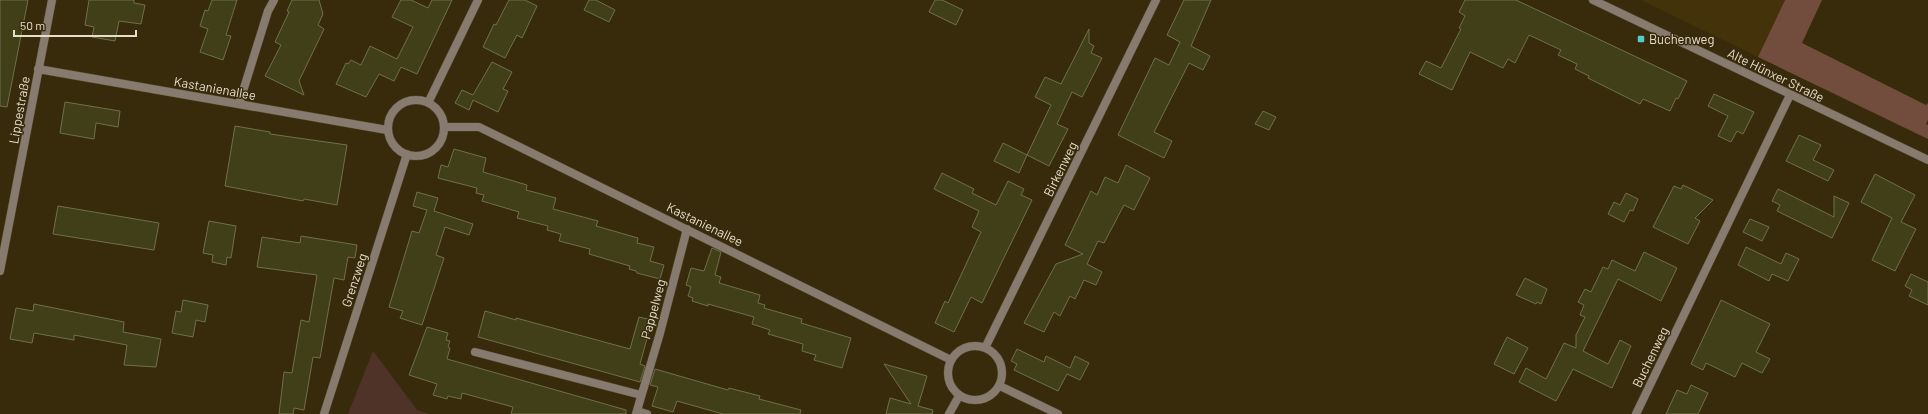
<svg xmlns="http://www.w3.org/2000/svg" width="1928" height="414" viewBox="0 0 1928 414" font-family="Barlow,sans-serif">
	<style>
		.built { fill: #43320a }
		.green { fill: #4f3328 }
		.forest { fill: #724c3c }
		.building { fill: #403f18; stroke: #706f4d }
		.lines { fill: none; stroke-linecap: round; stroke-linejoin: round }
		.minor-casing { stroke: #54472b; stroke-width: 9 }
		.tertiary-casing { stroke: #54472b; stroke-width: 9 }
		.minor { stroke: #877a6f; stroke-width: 8 }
		.tertiary { stroke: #877a6f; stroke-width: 8 }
		.poi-dot { fill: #53cdca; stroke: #382b0c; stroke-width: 1.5 }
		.labels { text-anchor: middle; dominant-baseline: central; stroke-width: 3; stroke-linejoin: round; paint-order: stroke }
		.poi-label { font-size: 13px; fill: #e6ddcc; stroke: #382b0c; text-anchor: start }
		.street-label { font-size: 13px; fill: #e6ddcc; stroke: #382b0c }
	</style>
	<rect width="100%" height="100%" fill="#382b0c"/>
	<!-- built -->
	<path class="built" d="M1641,0H1785L1758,57Z"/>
	<!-- green -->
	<path class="green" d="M373,351L417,410L429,414H348Z"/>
	<!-- forest -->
	<path class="forest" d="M1785,0H1822L1802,43L1926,105L1928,103V120L1926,124L1928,125V139L1758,57Z"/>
	<!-- building -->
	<path class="building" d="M0,0H28L7,107L0,106Z
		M89,0H134V3L145,5L141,24L119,21L115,41L92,37L94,27L85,25Z
		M212,0H237L226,35L231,36L223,60L200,52L208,29L200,26L205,10L208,11Z
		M292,0H319L323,14L318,25L324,29L299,81L304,95L265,76L281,45L275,42L289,12L287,11Z
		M401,0H411L428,8L432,0H452L417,74L401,67L394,81L379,74L366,97L336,84L346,63L348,64L351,60L361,65L370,46L397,59L413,27L392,17Z
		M509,0H525L537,6L522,38L517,35L505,58L483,47L494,24L496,25Z
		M589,0H596L615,10L609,22L584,10Z
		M935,0H942L963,10L956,25L929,12Z
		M1184,0H1211L1191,46L1210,56L1203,70L1189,63L1154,132L1172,141L1164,158L1118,135L1155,58L1169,65L1180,42L1167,35Z
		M1465,0H1516L1687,81L1678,99L1676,98L1670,111L1643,99L1640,104L1588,78L1589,76L1575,69L1577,64L1558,55L1561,50L1529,35L1515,63L1508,59L1503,68L1470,52L1452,90L1419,74L1426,61L1441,68L1461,29L1459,28L1465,16L1459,12Z
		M1089,29V43L1094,46L1091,53L1102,58L1082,97L1072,92L1057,124L1068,129L1049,166L1027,155L1019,173L994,161L1003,143L1027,155L1051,105L1035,97L1045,77L1061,84Z
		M492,62L512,72L503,89L508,91L498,112L473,100L469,110L455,103L462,90L473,95Z
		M1714,94L1754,112L1743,134L1737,131L1731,142L1718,136L1728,116L1708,106Z
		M65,102L120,111L118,127L96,123L94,139L60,133Z
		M1263,111L1276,117L1269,130L1255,124Z
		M235,126L270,132V134L347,145L337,205L304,199L303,201L225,186Z
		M1799,135L1821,145L1813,160L1834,170L1828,181L1786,161Z
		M454,149L486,158L483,172L527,185L526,190L556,198L553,209L598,221L596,226L638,238L637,243L654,247L650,261L664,265L660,279L637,273L636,271L629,269L630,266L589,254L590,249L559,241L561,234L547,230L548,226L517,218L519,212L482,201L484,195L476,193L477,188L438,178L441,165L448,167Z
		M1126,165L1150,178L1134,210L1124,205L1104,243L1098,241L1087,264L1102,272L1096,285L1084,280L1075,299L1070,296L1060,316L1054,312L1044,332L1024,323L1056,264L1083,254L1065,245L1091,191L1097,195L1105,177L1118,183Z
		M942,173L974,189L972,193L996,205L1008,181L1024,189L1021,195L1032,200L982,303L971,297L954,332L935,323L945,301L948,303L981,232L972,227L979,211L934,189Z
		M1875,174L1915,195L1901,222L1916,229L1895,271L1872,260L1892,218L1861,202Z
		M1683,185L1713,200L1695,218L1700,221L1688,244L1653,227L1674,186L1681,189Z
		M1778,189L1834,217V196L1849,203L1832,238L1777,211L1780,205L1772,201Z
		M417,192L438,198L434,211L473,224L469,235L445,227L436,255L444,258L422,325L400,318L403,311L389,307L412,231L419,233L427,210L413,206Z
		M1626,193L1638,199L1633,211L1630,210L1624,222L1608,214L1614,202L1620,205Z
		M58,206L159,223L154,250L53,234Z
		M1750,219L1769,227L1762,241L1743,232Z
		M209,221L236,226L231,258L227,257L226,265L212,262L213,255L203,253Z
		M301,236L357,245L355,258L348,257L344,280L334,278L320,358L313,357L304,410L294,408L293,414H279L284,372L292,373L301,320L309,322L317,275L257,267L262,237L300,243Z
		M1746,247L1781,264L1786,253L1799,259L1788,281L1772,274L1769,281L1738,265Z
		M712,248L721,252L715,275L721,277L719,283L760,295L758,303L765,305L764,308L802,319L801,323L851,338L842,368L814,360L816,355L802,351L803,344L768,334L770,330L752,324L754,317L708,304V306L692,301L693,298L688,296L691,287L686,285L691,268L704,271Z
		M1644,252L1677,268L1661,301L1618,279L1583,351L1608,364L1620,340L1631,346L1612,388L1573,369L1556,401L1519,382L1526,368L1546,379L1564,343L1576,348V335L1585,317L1580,315L1584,305L1578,302L1585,289L1591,292L1603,267L1608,269L1612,260L1635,271Z
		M1911,274L1928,282V305L1909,296L1912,290L1905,286Z
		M1525,278L1547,289L1541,304L1537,302L1536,304L1516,295Z
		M183,300L208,305L205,322L196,320L193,337L172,333L176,311L181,312Z
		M1721,300L1770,324L1756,352L1770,359L1762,373L1742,363L1735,377L1706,363L1703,370L1691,364Z
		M34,304L124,322L123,332L161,339L156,367L124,365L127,345L74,335V340L34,333L32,343L10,339L16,308L33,311Z
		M485,311L516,320V318L630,349L639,317L652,320L640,364L645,366L640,382L478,337Z
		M427,327L448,333L446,340L450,341L448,347L450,348L447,359L626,410V414H511L513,407L462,393L461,399L448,396L447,399L433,395L437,384L409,375Z
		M1507,337L1528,348L1514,374L1494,364Z
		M1017,349L1044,362L1046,356L1070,368L1075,356L1089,363L1080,380L1067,374L1058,391L1014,370L1017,364L1011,361Z
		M884,364L927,376L918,406L933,410L932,414H886L890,398L911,404Z
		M655,369L728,390L729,388L760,396L759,399L801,410L800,414H723L677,401L673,412L652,406L658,387L650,385Z
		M1691,385L1708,393L1698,414H1666L1677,390L1687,394Z"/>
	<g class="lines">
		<defs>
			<path id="minor" d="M38,69L387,130
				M388 128a28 28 0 1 1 56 0a28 28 0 1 1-56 0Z
				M428,103L478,0
				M239,104L268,11L274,0
				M444,127H479L951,360
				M0,271L52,0
				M948 373a27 27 0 1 1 54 0a27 27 0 1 1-54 0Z
				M985,348L1156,0
				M475,352L641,395
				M1000,386L1058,414
				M637,411L647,414
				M324,414L407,154
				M636,414L660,333L687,229
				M949,414L959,396
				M1636,414L1790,95"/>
			<path id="tertiary" d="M1593,0L1928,160"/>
		</defs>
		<!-- minor casing -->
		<use href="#minor" class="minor-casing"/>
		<!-- tertiary casing -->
		<use href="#tertiary" class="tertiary-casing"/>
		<!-- minor -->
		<use href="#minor" class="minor"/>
		<!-- tertiary -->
		<use href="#tertiary" class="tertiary"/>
	</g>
	<!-- markers -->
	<rect class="poi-dot" x="1637" y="35" width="8" height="8" rx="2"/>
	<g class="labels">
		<!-- poi labels -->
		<g class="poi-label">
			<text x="1649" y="39">Buchenweg</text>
		</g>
		<!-- street labels -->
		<g class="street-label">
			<text transform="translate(1776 75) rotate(26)">Alte Hünxer Straße</text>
			<text transform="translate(215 88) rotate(10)">Kastanienallee</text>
			<text transform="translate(19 110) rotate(-80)">Lippestraße</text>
			<text transform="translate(1060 169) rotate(-64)">Birkenweg</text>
			<text transform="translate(705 224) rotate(26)">Kastanienallee</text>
			<text transform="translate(354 280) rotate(-72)">Grenzweg</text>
			<text transform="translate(653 309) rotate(-75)">Pappelweg</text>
			<text transform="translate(1650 357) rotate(-64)">Buchenweg</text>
		</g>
	</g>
	<!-- scale -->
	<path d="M14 30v6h122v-6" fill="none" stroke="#e6ddcc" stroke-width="2"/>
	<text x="20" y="30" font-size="12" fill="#e6ddcc" stroke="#382b0c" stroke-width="3" paint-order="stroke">50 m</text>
</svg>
